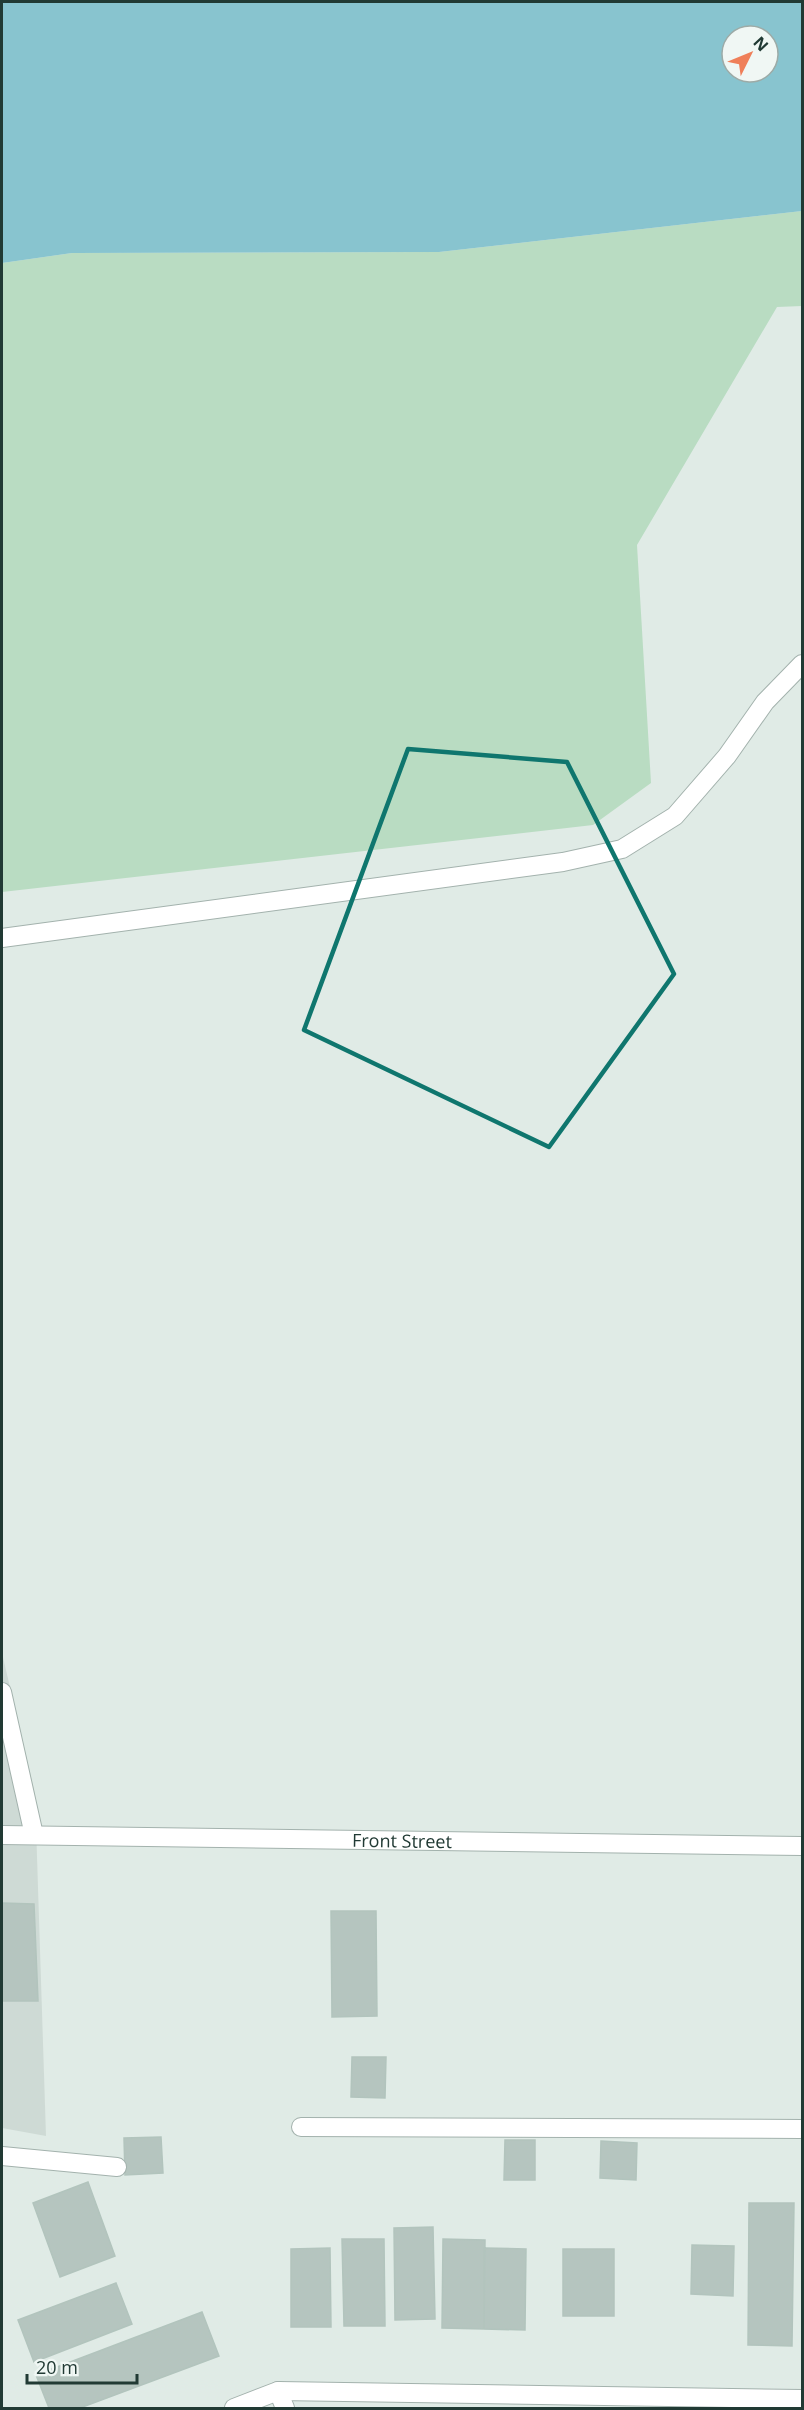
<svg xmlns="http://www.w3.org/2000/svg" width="804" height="2410" viewBox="0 0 804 2410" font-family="'Open Sans',sans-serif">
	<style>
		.built { fill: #cedad5 }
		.green { fill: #b9dcc2 }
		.water { fill: #88c4cf; fill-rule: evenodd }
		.building { fill: #b5c5bf; stroke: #b2c4bd; stroke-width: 1.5 }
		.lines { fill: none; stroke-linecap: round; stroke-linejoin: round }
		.minor-casing { stroke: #a3b2ad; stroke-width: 20 }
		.minor { stroke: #fff; stroke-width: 18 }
		.marked { fill: none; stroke: #0f766e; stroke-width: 4.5; stroke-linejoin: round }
		.labels { text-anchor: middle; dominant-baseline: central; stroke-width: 6; stroke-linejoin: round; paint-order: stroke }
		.street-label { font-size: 18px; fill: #213a34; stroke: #f0f7f4 }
	</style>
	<rect width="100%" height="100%" fill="#e0ebe6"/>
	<!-- built -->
	<path class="built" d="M2,1653L35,1794L46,2136L2,2128Z"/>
	<!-- green -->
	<path class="green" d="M802,211V306L777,307L637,545L651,783L593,825L2,892V263L72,253L439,252Z"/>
	<!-- water -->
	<path class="water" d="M2,2H802V211L439,252L72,253L2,263ZM732,36H768V72H732Z"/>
	<!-- building -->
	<path class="building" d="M2,1903L34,1904L38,2001H2Z
		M331,1911H376L377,2016L332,2017Z
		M352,2057H386L385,2098L351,2097Z
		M161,2137L163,2173L125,2175L124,2138Z
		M505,2140H535V2180H504Z
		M601,2141L637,2143L636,2180L600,2178Z
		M88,2182L115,2256L60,2277L33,2203Z
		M749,2203H794L792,2346L748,2345Z
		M433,2227L435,2319L395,2320L394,2228Z
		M342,2239H384L385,2326H344Z
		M443,2239L485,2240L484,2329L442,2328Z
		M692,2245L734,2246L733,2296L691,2294Z
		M330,2248L331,2327H291V2249Z
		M484,2248L526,2249L525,2330L484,2329Z
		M563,2249H614V2316H563Z
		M116,2283L132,2324L34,2362L18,2320Z
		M202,2312L219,2356L80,2408H49L36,2375Z"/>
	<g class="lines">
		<defs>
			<g id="minor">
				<path d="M2,938L563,862L622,849L675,816L727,756L765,702L802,664"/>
				<path d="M2,1692L34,1835"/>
				<path id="s1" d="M2,1835L802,1846"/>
				<path d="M301,2127L802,2129"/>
				<path d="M2,2156L117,2167"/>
				<path d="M278,2391L285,2408"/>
				<path d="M234,2408L278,2391L802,2399"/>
			</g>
		</defs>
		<!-- minor casing -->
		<use href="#minor" class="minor-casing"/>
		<!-- minor -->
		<use href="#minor" class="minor"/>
	</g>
	<!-- marked area -->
	<path class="marked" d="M408,749L567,762L674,974L549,1147L304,1030Z"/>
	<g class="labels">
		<!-- street labels -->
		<g class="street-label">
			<text stroke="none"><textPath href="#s1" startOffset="400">Front Street</textPath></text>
		</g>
	</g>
	<!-- border -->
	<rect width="804" height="2410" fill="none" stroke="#213a34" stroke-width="6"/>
	<!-- north arrow -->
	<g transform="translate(750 54) rotate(47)"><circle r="28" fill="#f0f7f4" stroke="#9daba7" stroke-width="1.5"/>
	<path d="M0-4.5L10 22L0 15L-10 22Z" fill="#ef7f59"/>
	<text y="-9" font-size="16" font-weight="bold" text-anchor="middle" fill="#213a34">N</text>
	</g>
	<!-- scale -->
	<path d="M27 2374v9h110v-9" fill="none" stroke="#213a34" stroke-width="3"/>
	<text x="36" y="2374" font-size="18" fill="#213a34" stroke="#f0f7f4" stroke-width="4.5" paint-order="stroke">20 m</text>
</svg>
